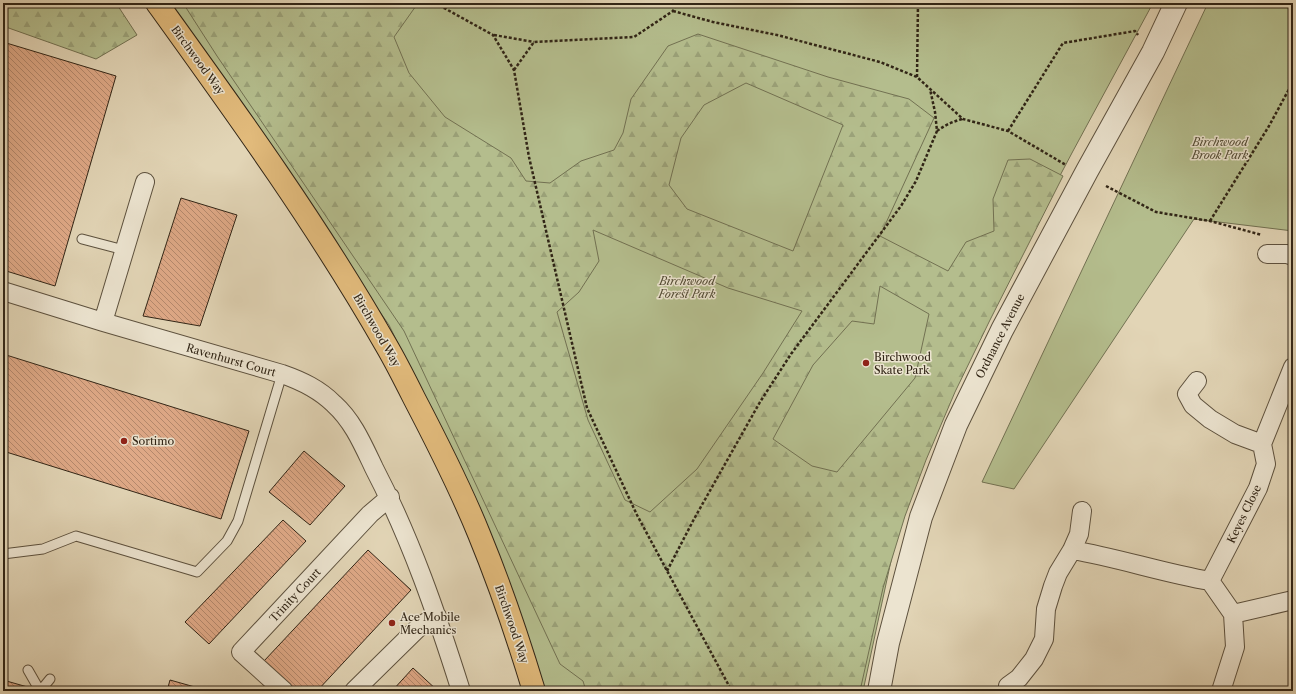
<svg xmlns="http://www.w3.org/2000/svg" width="1296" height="694" viewBox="0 0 1296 694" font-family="'Libre Caslon Text',serif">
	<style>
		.green { fill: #b4bd8d; stroke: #727152 }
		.forest { fill: url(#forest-firs); stroke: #727152; fill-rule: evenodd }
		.building { fill: url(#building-back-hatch); stroke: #312516 }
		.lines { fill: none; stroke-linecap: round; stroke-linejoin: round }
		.service-casing { stroke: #5d513e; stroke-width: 11 }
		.minor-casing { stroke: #5d513e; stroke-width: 20 }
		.tertiary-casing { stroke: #5d513e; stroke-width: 24 }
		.primary-casing { stroke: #312516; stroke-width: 24 }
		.path { stroke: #312516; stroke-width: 2.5; stroke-dasharray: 3 2; stroke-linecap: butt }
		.service { stroke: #ece4d0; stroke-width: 9 }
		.minor { stroke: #ece4d0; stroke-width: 18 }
		.tertiary { stroke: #ece4d0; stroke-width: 22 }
		.primary { stroke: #e1ba7b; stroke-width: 22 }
		.poi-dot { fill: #8f2418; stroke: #ece4d0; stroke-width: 1.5 }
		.labels { text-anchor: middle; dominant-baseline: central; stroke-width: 3; stroke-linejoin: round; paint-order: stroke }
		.street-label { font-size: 11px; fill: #312516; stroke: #ece4d0 }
		.park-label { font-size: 11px; font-style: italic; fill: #524b34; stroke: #ece4d0 }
		.poi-label { font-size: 11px; fill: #312516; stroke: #ece4d0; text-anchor: start }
	</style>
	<defs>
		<pattern id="forest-firs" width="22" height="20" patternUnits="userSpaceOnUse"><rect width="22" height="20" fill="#b4bd8d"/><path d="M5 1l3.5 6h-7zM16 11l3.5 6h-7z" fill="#9ba279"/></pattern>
		<pattern id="building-back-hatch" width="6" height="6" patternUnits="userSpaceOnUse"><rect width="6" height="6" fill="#dfa987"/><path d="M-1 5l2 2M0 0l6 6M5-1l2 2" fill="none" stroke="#b5896d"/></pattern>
	</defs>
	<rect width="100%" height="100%" fill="#e2d5b6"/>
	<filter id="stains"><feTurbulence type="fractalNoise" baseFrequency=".005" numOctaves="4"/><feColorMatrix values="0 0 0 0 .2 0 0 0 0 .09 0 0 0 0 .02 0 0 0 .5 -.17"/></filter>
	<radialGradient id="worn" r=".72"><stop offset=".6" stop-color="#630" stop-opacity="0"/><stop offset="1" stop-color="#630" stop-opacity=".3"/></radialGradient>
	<!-- green -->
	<path class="green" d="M166,3H1153L1073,151L982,323L903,505L863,691H541L462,475L389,325Z
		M1208,3H1293V231L1194,219L1014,489L982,482Z"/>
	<!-- forest -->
	<path class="forest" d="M3,3H116L137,35L96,59L3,26Z
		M183,3H418L394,37L409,73L445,117L511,158L526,181L550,183L581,161L614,150L623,133L631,99L668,46L698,34L828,77L909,99L934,118L880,236L948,271L966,242L994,231L993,199L1008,160L1030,159L1063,176L990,320L955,392L926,460L905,516L883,588L860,691H586L583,681L560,664L404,331L217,56ZM746,83L843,125L793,251L687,209L669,185L681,138L704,105ZM593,230L728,288L802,311L763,373L697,469L650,512L625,500L588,420L557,312L579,292L599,261ZM880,286L929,314L915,378L837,472L812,466L773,439L813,365L852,321L874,324Z"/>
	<!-- building -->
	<path class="building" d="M3,42L116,76L55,286L3,270Z
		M181,198L237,215L200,326L143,316Z
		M3,354L249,431L221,519L3,451Z
		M304,451L345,486L310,525L269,492Z
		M283,520L306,541L209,644L185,622Z
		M368,550L411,590L317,691H296L264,661Z
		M413,668L438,691H392Z
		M3,680L31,688L30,691H3Z
		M170,680L209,691H167Z"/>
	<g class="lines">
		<defs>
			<path id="service" d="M82,239L124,250
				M3,554L43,549L76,536L197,572L227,541L238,521L282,374
				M28,670L40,691
				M41,690L50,679"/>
			<path id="minor" d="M1267,254H1287L1293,256
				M3,291L103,322L282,374C302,381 319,389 334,404C353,421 363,445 374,468C411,539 437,615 461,691
				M103,322L145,182
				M1197,381L1187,394L1193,405L1210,419L1235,434L1262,444
				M1072,550C1119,558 1163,573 1210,581
				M1233,614L1293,600
				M284,691L241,652L370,514L390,497
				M354,691L417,629L425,623L437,616
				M1008,691V686L1019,678L1034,659L1044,639L1046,609L1053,586L1058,573L1072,550L1079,534L1082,511
				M1221,691L1235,647L1233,614L1210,581L1258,488L1266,464L1262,444L1293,367"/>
			<path id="tertiary" d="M879,691L888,643L921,517L956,425L1002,330L1087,171L1153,52L1176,3"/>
			<path id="primary" d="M157,3C237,114 318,226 386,345C396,362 405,380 414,398C437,442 460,487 479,534C500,585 518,638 534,691"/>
		</defs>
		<!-- service casing -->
		<use href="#service" class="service-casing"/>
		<!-- minor casing -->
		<use href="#minor" class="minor-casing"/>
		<!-- tertiary casing -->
		<use href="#tertiary" class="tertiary-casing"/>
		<!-- primary casing -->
		<use href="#primary" class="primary-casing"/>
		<!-- path -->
		<path class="path" d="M435,3L493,35L514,70L529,157L587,408L637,515L728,684L731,691
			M673,11L713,22L777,35L880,62L917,77L963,119L1008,131L1066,165
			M494,35L534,42
			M514,70L534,42L634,37L673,11L677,3
			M917,77L918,3
			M937,131C945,125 952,122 962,119
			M1008,131L1063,43L1135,31L1138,35
			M1106,186L1156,212L1210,221L1262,235
			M1210,221L1269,126L1288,91L1293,78
			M667,571L694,519L760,402L791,354L901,206L916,181L937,131L935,112L930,89"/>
		<!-- service -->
		<use href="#service" class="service"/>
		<!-- minor -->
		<use href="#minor" class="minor"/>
		<!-- tertiary -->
		<use href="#tertiary" class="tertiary"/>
		<!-- primary -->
		<use href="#primary" class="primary"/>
	</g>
	<!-- markers -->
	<g class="poi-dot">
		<circle cx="866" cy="363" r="4"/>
		<circle cx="124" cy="441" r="4"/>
		<circle cx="392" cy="623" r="4"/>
	</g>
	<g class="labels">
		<!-- street labels -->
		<g class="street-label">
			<text transform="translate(198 60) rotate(54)">Birchwood Way</text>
			<text transform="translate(377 330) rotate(60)">Birchwood Way</text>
			<text transform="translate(1000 336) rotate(-63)">Ordnance Avenue</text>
			<text transform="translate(231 360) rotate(16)">Ravenhurst Court</text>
			<text transform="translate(1244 514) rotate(-64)">Keyes Close</text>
			<text transform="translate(295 595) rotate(-47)">Trinity Court</text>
			<text transform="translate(512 624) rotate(71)">Birchwood Way</text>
		</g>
		<!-- park labels -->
		<g class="park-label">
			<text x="1220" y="142">Birchwood<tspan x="1220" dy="13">Brook Park</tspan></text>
			<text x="687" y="281">Birchwood<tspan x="687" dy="13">Forest Park</tspan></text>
		</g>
		<!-- poi labels -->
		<g class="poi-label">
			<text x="874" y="357">Birchwood<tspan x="874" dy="13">Skate Park</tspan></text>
			<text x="132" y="441">Sortimo</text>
			<text x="400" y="617">Ace Mobile<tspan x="400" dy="13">Mechanics</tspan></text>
		</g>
	</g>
	<!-- margin -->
	<rect width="1296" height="694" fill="none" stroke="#e2d5b6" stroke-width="16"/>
	<rect x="4" y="4" width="1288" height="686" fill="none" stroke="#312516" stroke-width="2"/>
	<rect x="8" y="8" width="1280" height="678" fill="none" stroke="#312516"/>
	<rect width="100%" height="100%" filter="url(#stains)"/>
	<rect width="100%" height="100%" fill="url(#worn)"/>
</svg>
